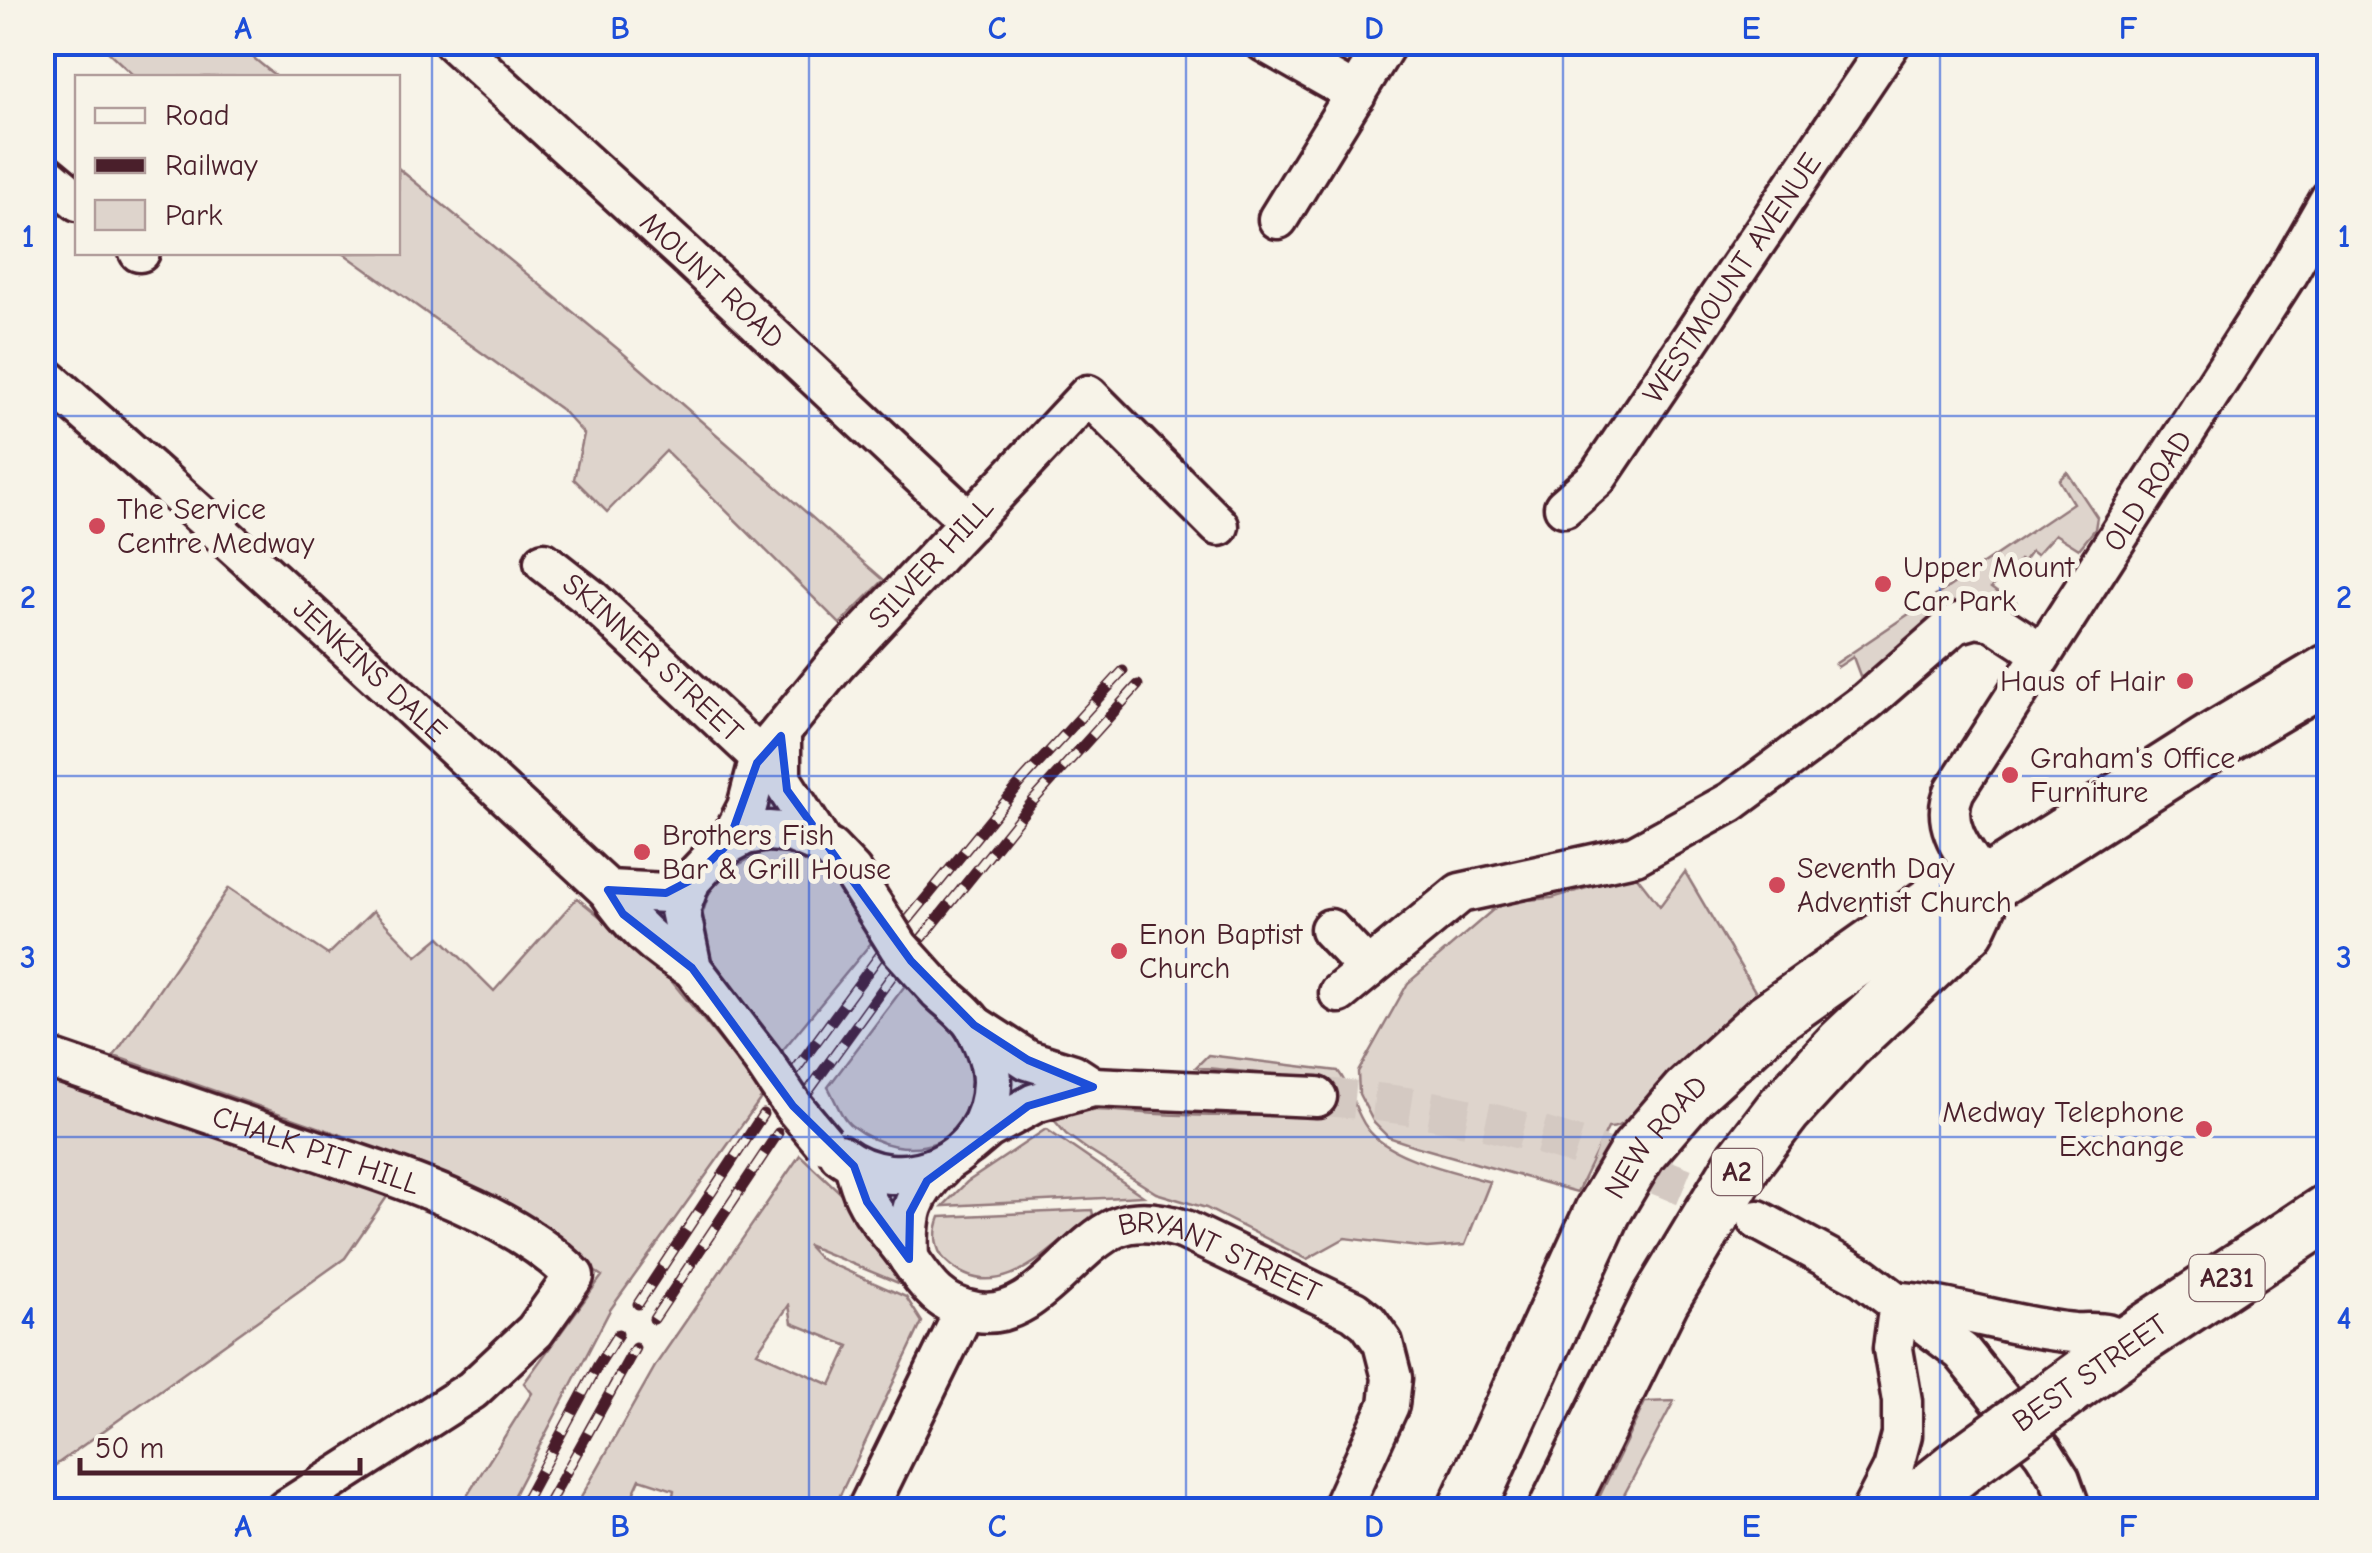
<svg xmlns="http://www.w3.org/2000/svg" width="2372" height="1553" viewBox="0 0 2372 1553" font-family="'Comic Neue',sans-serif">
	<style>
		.green { fill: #ded4cc; stroke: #947a7c; stroke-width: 2.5; fill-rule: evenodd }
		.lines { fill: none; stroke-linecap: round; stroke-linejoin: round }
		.minor-tunnel { stroke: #d4c9c2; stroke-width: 38; stroke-dasharray: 38 19; stroke-linecap: butt }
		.minor-casing { stroke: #4a1f2b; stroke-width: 45 }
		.primary-casing { stroke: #4a1f2b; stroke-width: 62 }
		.minor { stroke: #f7f3e8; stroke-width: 38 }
		.primary { stroke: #f7f3e8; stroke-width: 55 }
		.rail-casing { stroke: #4a1f2b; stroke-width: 11 }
		.rail { stroke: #f7f3e8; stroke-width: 8; stroke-dasharray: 22; stroke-linecap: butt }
		.minor-bridge-casing { stroke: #4a1f2b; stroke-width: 45; stroke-linecap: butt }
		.primary-bridge-casing { stroke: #4a1f2b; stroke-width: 62; stroke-linecap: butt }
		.minor-bridge { stroke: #f7f3e8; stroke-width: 38 }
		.primary-bridge { stroke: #f7f3e8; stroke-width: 55 }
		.marked { fill: #1d4ed8; fill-opacity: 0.2; stroke: #1d4ed8; stroke-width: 8; stroke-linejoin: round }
		.grid { fill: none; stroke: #1d4ed8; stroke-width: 2.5; stroke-opacity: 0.55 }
		.poi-dot { fill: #d1495b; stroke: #f7f3e8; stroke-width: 4 }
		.labels { text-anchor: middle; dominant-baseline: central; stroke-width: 10; stroke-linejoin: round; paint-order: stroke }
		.shield { fill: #f7f3e8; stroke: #7e5f64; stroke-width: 2.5 }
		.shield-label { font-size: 28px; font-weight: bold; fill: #4a1f2b }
		.street-label { font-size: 30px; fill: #4a1f2b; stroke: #f7f3e8 }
		.poi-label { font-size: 30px; fill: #4a1f2b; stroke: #f7f3e8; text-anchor: start }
		.neatline { fill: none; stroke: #1d4ed8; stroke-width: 4 }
		.grid-label { font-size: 32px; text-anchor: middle; font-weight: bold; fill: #1d4ed8 }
	</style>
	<rect width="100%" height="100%" fill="#f7f3e8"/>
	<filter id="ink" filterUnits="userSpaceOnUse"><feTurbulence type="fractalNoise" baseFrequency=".01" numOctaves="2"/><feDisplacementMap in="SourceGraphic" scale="20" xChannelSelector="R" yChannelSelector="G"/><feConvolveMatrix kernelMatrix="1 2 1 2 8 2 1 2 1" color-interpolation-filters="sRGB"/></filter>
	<g filter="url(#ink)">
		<!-- green -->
		<path class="green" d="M99,43H235L277,77H135Z
			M398,168L624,354L884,580L840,624L666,451L607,512L574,479L584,434L563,411L343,253L398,252Z
			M2067,472L2097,517L2095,529L2079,549L2055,534L2036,555L2031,551L2023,562L2020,560L2013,570L2009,568L2002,578L1999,577L1991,588L2012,603L2015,599L2018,607L2012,613L1862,681L1853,657L1838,667L1835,664L2073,503L2059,480Z
			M765,850H788L825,865L876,937L782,1051L705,951L701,918L709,894L722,874Z
			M1685,872L1759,998C1722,1027 1684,1054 1653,1089C1642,1102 1625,1130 1608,1128L1577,1192L1415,1146L1388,1137L1374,1123L1359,1094L1358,1072L1408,983L1502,902L1552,898L1635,874L1660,906Z
			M229,888L328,955L373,911L417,956L440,937L494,991L577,898L655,961L764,1094L610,1310L506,1510H458L532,1393L524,1383L602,1276L539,1235L343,1150L347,1137L114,1056Z
			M916,971C936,999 971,1035 975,1070C982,1146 906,1168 852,1126C841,1118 835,1099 828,1087Z
			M1208,1055L1338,1071C1351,1087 1354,1111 1367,1128C1389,1159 1454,1171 1490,1182L1465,1245L1427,1248L1345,1238L1307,1259L1206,1208L1156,1193L1088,1150L1066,1134L1049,1114C1087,1106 1121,1112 1158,1114C1210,1117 1263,1116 1315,1114L1318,1079L1196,1067Z
			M42,1072L391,1191L345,1258L43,1474Z
			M1046,1129L1143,1196L943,1206L967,1182Z
			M800,1155L860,1211L908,1287L807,1245L820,1259L906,1297L922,1322L833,1510H703L673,1495L674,1490L640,1479L626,1510H574L657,1363ZM789,1305L792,1323L849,1346L831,1385L757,1352Z
			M1092,1210L1093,1215C1052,1247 998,1311 946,1261C934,1249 934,1232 940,1217Z
			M1674,1401L1616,1510H1593L1645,1402Z"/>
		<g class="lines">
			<!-- minor-tunnel -->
			<path class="minor-tunnel" d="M1317,1097C1465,1104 1608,1150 1742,1212"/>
			<defs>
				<g id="minor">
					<path id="s1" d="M453,42L685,254L970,522"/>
					<path d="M1264,42L1356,94"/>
					<path d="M42,171L78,201"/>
					<path d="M1278,219L1387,42"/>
					<path d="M139,252H140"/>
					<path id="s2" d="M42,374C234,542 421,716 608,890C628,922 658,950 692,968"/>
					<path id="s3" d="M1564,507L1597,478L1891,42"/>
					<path id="s4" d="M544,562L590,598L760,757"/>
					<path d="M781,736V779L822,844"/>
					<path id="s5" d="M728,844L747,807L760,757L836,664L1088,395L1219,526"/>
					<path id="s6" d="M1987,885C1967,856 1938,826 1955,790L2287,274L2330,199"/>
					<path d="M608,890L666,893L691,880"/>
					<path d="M1330,929L1368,969"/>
					<path d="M1339,993L1460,893L1635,855L1731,802L1867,701L1955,624L1976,618L1993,621L2042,653"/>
					<path d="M974,1025L1028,1060L1073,1074L1093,1087"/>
					<path id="s7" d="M42,1056C127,1085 211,1114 295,1143C383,1173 508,1208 574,1276L535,1331L472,1390L285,1510"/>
					<path d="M763,1061L692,968L680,910L691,880L721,848L745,835L768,831L792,833L830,849L852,872L874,907"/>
					<path d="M969,1145L988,1129L1035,1103L1093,1087L1317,1097"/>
					<path d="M839,1154C901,1201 991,1162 992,1082C992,1065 984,1044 976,1029C969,1014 950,1002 938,990"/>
					<path id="s8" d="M854,1165C858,1177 861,1191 867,1201C877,1221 895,1238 908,1257C927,1285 941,1307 977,1312C1035,1321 1069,1248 1117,1227C1139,1218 1164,1223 1185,1230L1354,1311L1368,1322L1383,1343L1392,1378L1389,1405L1341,1510"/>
					<path d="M1758,1220L1863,1277L1962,1352L2043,1452L2060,1479L2071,1510"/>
					<path d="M909,1259C907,1216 910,1196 942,1167"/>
					<path d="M1901,1302C1960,1307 2015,1328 2074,1333C2094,1334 2112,1329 2125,1346"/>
					<path d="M867,1510L965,1310"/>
					<path d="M1872,1510L1893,1469L1902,1435V1401L1893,1349L1899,1302"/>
				</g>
				<g id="primary">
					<path d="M2054,1398L2125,1346L2330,1211"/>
					<path id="s9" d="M1466,1510L1603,1211L1638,1152L1689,1093L1769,1020L1940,899L1987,885L2217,739L2330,672"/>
					<path d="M1557,1510L1661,1299L1745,1160L1784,1109L1844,1044L1967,928L1987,885"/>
					<path d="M1906,1510L1970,1459"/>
				</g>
			</defs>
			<!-- minor casing -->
			<use href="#minor" class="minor-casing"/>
			<!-- primary casing -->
			<use href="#primary" class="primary-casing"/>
			<!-- minor -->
			<use href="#minor" class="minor"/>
			<!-- primary -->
			<use href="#primary" class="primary"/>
			<defs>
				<path id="rail" d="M908,920L1023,780L1123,671
					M922,938L1033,801L1138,685
					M791,1076L883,951
					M805,1096L897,969
					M638,1304L763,1114
					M654,1319L778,1133
					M520,1510L597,1367L618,1334
					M545,1510L635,1348"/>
			</defs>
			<!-- rail casing -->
			<use href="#rail" class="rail-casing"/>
			<!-- rail -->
			<use href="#rail" class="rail"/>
			<defs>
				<path id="minor-bridge" d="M874,907L899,947L938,990
					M763,1061L793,1106L824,1143"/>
				<path id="primary-bridge" d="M1970,1459L2054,1398"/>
			</defs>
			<!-- minor-bridge casing -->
			<use href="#minor-bridge" class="minor-bridge-casing"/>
			<!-- primary-bridge casing -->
			<use href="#primary-bridge" class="primary-bridge-casing"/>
			<!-- minor-bridge -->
			<use href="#minor-bridge" class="minor-bridge"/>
			<!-- primary-bridge -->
			<use href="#primary-bridge" class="primary-bridge"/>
		</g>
	</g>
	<!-- marked area -->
	<path class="marked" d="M781,736L787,790L911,961L974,1025L1028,1060L1093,1087L1028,1106L927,1181L910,1213L909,1259L867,1202L854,1166L793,1106L692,968L623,914L608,890L666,893L691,880L728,844L757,763Z"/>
	<!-- grid -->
	<path class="grid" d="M432,42V1510M809,42V1510M1186,42V1510M1563,42V1510M1940,42V1510M42,416H2330M42,776H2330M42,1137H2330"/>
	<!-- markers -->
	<g class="poi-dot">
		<circle cx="97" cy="526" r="10"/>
		<circle cx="1883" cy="584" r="10"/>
		<circle cx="2185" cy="681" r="10"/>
		<circle cx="2010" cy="775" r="10"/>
		<circle cx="642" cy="852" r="10"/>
		<circle cx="1777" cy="885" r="10"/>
		<circle cx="1119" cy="951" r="10"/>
		<circle cx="2204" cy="1129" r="10"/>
	</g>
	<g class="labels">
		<!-- shield labels -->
		<g class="shield">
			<rect x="1712" y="1149" width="50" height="46" rx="8"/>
			<rect x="2189.5" y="1255" width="75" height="46" rx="8"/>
		</g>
		<g class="shield-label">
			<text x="1737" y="1172">A2</text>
			<text x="2227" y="1278">A231</text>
		</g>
		<!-- street labels -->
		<g class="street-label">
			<text stroke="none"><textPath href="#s3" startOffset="285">WESTMOUNT AVENUE</textPath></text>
			<text stroke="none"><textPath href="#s1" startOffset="352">MOUNT ROAD</textPath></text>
			<text stroke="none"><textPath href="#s6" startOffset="462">OLD ROAD</textPath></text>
			<text stroke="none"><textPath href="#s5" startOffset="352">SILVER HILL</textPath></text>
			<text stroke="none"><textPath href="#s4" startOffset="145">SKINNER STREET</textPath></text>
			<text stroke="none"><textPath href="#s2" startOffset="442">JENKINS DALE</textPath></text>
			<text stroke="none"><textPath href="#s9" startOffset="420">NEW ROAD</textPath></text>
			<text stroke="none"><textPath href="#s7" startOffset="290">CHALK PIT HILL</textPath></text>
			<text stroke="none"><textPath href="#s8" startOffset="478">BRYANT STREET</textPath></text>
			<text transform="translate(2090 1373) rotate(-35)">BEST STREET</text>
		</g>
		<!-- poi labels -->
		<g class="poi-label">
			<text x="117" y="509">The Service<tspan x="117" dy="34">Centre Medway</tspan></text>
			<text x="1903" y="567">Upper Mount<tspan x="1903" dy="34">Car Park</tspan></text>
			<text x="2165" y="681" text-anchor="end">Haus of Hair</text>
			<text x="2030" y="758">Graham's Office<tspan x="2030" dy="34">Furniture</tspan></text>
			<text x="662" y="835">Brothers Fish<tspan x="662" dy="34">Bar &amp; Grill House</tspan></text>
			<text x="1797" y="868">Seventh Day<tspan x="1797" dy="34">Adventist Church</tspan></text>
			<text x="1139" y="934">Enon Baptist<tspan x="1139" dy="34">Church</tspan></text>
			<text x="2184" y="1112" text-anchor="end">Medway Telephone<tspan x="2184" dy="34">Exchange</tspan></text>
		</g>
	</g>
	<!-- margin -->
	<rect width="2372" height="1553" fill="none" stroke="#f7f3e8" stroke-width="110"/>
	<!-- legend -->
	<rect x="75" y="75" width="325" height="180" fill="#f7f3e8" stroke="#b29e9c" stroke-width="2.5"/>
	<rect x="95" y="108" width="50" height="15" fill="#f7f3e8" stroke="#b29e9c" stroke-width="2.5"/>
	<text x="165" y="125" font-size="30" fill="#4a1f2b">Road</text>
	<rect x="95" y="158" width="50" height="15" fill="#4a1f2b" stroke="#b29e9c" stroke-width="2.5"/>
	<text x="165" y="175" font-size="30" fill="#4a1f2b">Railway</text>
	<rect x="95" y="200" width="50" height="30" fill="#ded4cc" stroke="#b29e9c" stroke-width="2.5"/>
	<text x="165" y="225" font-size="30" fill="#4a1f2b">Park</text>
	<!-- scale -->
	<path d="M80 1458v15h280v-15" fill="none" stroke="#4a1f2b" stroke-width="5"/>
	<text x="95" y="1458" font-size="30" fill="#4a1f2b" stroke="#f7f3e8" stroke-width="8" paint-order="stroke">50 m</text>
	<rect x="55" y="55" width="2262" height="1443" class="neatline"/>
	<g class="grid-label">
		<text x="243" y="39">A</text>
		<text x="620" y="39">B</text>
		<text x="997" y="39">C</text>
		<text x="1374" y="39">D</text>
		<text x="1751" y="39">E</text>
		<text x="2128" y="39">F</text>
		<text x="28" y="247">1</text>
		<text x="2344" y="247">1</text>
		<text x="28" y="608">2</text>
		<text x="2344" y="608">2</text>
		<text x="28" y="968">3</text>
		<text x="2344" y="968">3</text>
		<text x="28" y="1329">4</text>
		<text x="2344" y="1329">4</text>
		<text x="243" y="1537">A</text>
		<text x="620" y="1537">B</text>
		<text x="997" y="1537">C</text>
		<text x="1374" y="1537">D</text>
		<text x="1751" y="1537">E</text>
		<text x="2128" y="1537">F</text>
	</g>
</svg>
